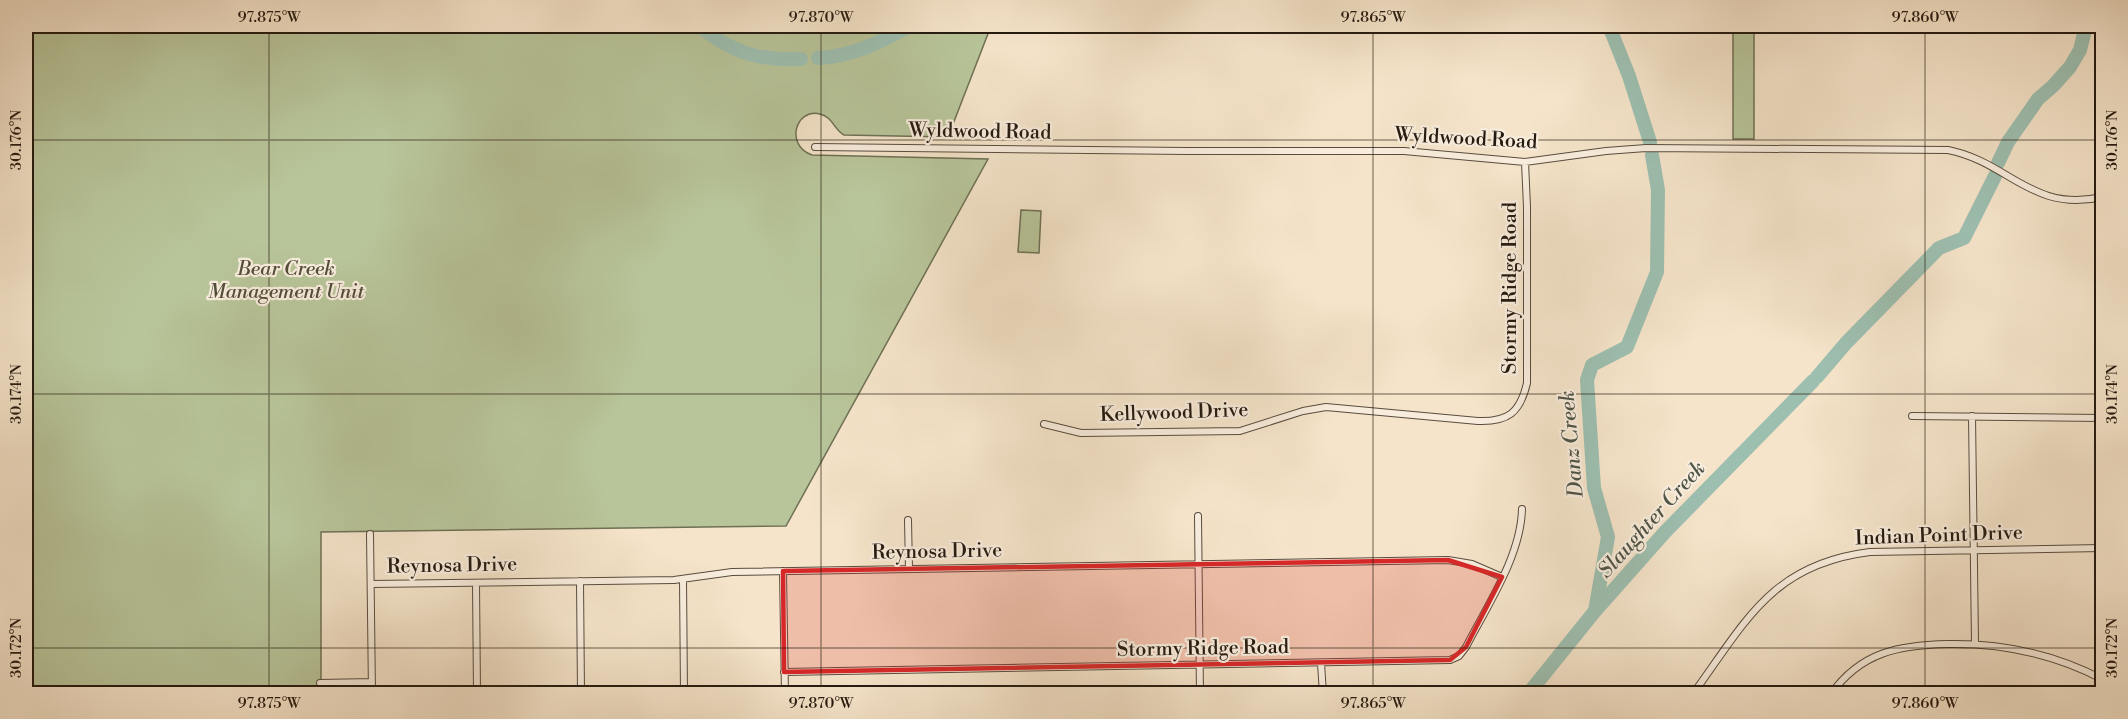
<svg xmlns="http://www.w3.org/2000/svg" width="2128" height="719" viewBox="0 0 2128 719" font-family="'Libre Bodoni',serif">
	<style>
		.green { fill: #b8c59a; stroke: #6e7055; stroke-width: 1.5 }
		.lines { fill: none; stroke-linecap: round; stroke-linejoin: round }
		.river { stroke: #9dbfb0; stroke-width: 14 }
		.minor-casing { stroke: #594c3e; stroke-width: 8 }
		.minor { stroke: #f8eddd; stroke-width: 6 }
		.marked { fill: #d62828; fill-opacity: 0.2; stroke: #d62828; stroke-width: 4.5; stroke-linejoin: round }
		.ticks { fill: none; stroke: #251a10; stroke-width: 1.5; stroke-opacity: 0.45 }
		.labels { text-anchor: middle; dominant-baseline: central; stroke-width: 4.5; stroke-linejoin: round; paint-order: stroke }
		.street-label { font-size: 20px; fill: #251a10; stroke: #f8eddd }
		.park-label { font-size: 20px; font-style: italic; fill: #514d39; stroke: #f8eddd }
		.water-label { font-size: 21px; font-style: italic; fill: #4f5448; stroke: #f8eddd }
		.neatline { fill: none; stroke: #251a10; stroke-width: 2 }
		.ticks-label { font-size: 15px; text-anchor: middle; fill: #251a10 }
	</style>
	<rect width="100%" height="100%" fill="#f5e4ca"/>
	<filter id="stains"><feTurbulence type="fractalNoise" baseFrequency=".00333" numOctaves="4"/><feColorMatrix values="0 0 0 0 .2 0 0 0 0 .09 0 0 0 0 .02 0 0 0 .5 -.17"/></filter>
	<radialGradient id="worn" r=".72"><stop offset=".6" stop-color="#630" stop-opacity="0"/><stop offset="1" stop-color="#630" stop-opacity=".3"/></radialGradient>
	<!-- green -->
	<path class="green" d="M26,26H991L948,137L844,135C834,130 833,117 820,114C795,108 785,146 812,155L988,159L786,526L321,532V693H26Z
		M1733,26H1754V139H1733Z
		M1021,210L1041,211L1039,253L1018,252Z"/>
	<g class="lines">
		<!-- river -->
		<path class="river" d="M700,26C731,53 761,61 801,59
			M1609,26L1629,76L1650,142
			M818,58C852,56 880,43 909,26
			M1998,163L2008,142L2038,99L2053,86L2070,67L2080,50L2085,30L2089,26
			M1817,377L1846,343L1939,248L1964,238L1995,176
			M1595,611L1608,537L1594,488L1587,380L1592,365L1627,347L1657,272L1658,190L1652,155
			M1528,694L1595,611L1665,532L1813,381"/>
		<defs>
			<path id="minor" d="M815,147L1187,151H1404L1525,162L1606,151L1646,148L1948,150C2009,162 2032,213 2102,197
				M1912,416L2102,418
				M1972,416L1975,643
				M1044,424L1081,433L1240,431L1303,411L1326,407L1478,421C1508,422 1520,413 1527,383V207L1525,162
				M1198,516L1200,694
				M908,520L909,569
				M370,534L372,694
				M783,571L785,694
				M683,579L684,694
				M580,581L581,694
				M476,583L477,694
				M371,584L674,580L732,572L1448,560L1472,564L1502,577
				M1321,663L1323,694
				M784,672L1450,660L1459,656L1466,647C1487,606 1521,556 1522,509
				M320,683L372,682
				M1693,694C1746,621 1772,564 1870,552L2102,548
				M1831,694C1861,652 1899,645 1948,644C2002,643 2054,654 2102,679"/>
		</defs>
		<!-- minor casing -->
		<use href="#minor" class="minor-casing"/>
		<!-- minor -->
		<use href="#minor" class="minor"/>
	</g>
	<!-- marked area -->
	<path class="marked" d="M1448,560L1502,577L1466,647L1450,660L784,672L783,571Z"/>
	<!-- ticks -->
	<path class="ticks" d="M269,26V694M821,26V694M1373,26V694M1925,26V694M26,140H2102M26,394H2102M26,648H2102"/>
	<g class="labels">
		<!-- street labels -->
		<g class="street-label">
			<text transform="translate(980 132) rotate(1)">Wyldwood Road</text>
			<text transform="translate(1466 139) rotate(3)">Wyldwood Road</text>
			<text transform="translate(1510 288) rotate(-90)">Stormy Ridge Road</text>
			<text transform="translate(1174 413) rotate(-2)">Kellywood Drive</text>
			<text transform="translate(1939 536) rotate(-2)">Indian Point Drive</text>
			<text transform="translate(937 552) rotate(-1)">Reynosa Drive</text>
			<text transform="translate(452 566) rotate(-1)">Reynosa Drive</text>
			<text transform="translate(1203 649) rotate(-1)">Stormy Ridge Road</text>
		</g>
		<!-- park labels -->
		<g class="park-label">
			<text x="286" y="269">Bear Creek<tspan x="286" dy="23">Management Unit</tspan></text>
		</g>
		<!-- water labels -->
		<g class="water-label">
			<text transform="translate(1572 444) rotate(-95)">Danz Creek</text>
			<text transform="translate(1652 520) rotate(-48)">Slaughter Creek</text>
		</g>
	</g>
	<!-- margin -->
	<rect width="2128" height="719" fill="none" stroke="#f5e4ca" stroke-width="66"/>
	<rect x="33" y="33" width="2062" height="653" class="neatline"/>
	<g class="ticks-label">
		<text x="269" y="22">97.875°W</text>
		<text x="821" y="22">97.870°W</text>
		<text x="1373" y="22">97.865°W</text>
		<text x="1925" y="22">97.860°W</text>
		<text transform="translate(16 140) rotate(-90)" y="5">30.176°N</text>
		<text transform="translate(2112 140) rotate(-90)" y="5">30.176°N</text>
		<text transform="translate(16 394) rotate(-90)" y="5">30.174°N</text>
		<text transform="translate(2112 394) rotate(-90)" y="5">30.174°N</text>
		<text transform="translate(16 648) rotate(-90)" y="5">30.172°N</text>
		<text transform="translate(2112 648) rotate(-90)" y="5">30.172°N</text>
		<text x="269" y="708">97.875°W</text>
		<text x="821" y="708">97.870°W</text>
		<text x="1373" y="708">97.865°W</text>
		<text x="1925" y="708">97.860°W</text>
	</g>
	<rect width="100%" height="100%" filter="url(#stains)"/>
	<rect width="100%" height="100%" fill="url(#worn)"/>
</svg>
